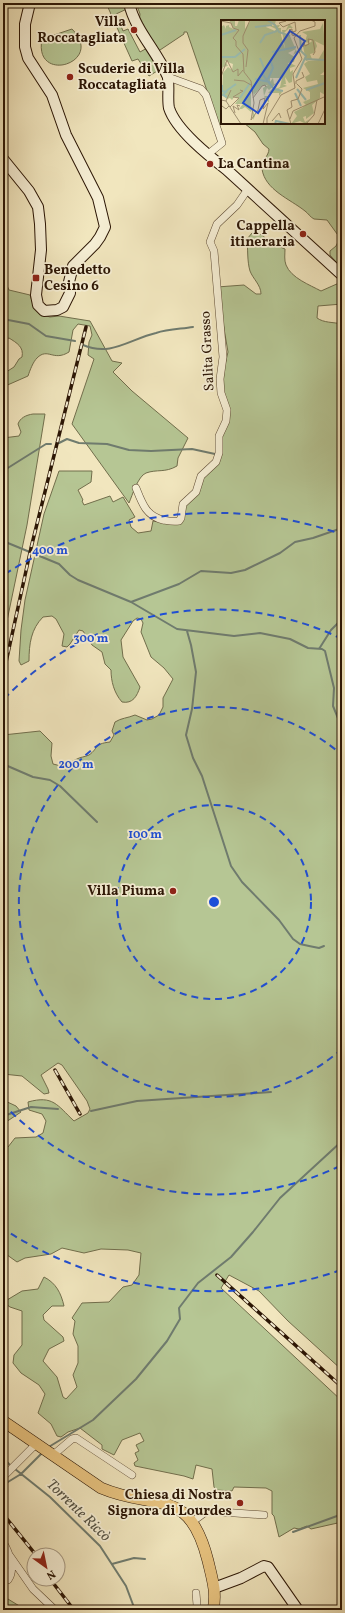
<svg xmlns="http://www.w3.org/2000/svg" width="345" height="1613" viewBox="0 0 345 1613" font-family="Vollkorn,serif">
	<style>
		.green { fill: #b6c694; stroke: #716e4c }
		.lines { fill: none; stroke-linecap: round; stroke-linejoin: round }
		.stream { stroke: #6f7b6e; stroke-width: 2 }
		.street-casing { stroke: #5d4a33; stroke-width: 8 }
		.secondary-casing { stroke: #2c1605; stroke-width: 12 }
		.primary-casing { stroke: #2c1605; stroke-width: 12 }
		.street { stroke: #f6efd5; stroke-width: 7 }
		.secondary { stroke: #f6efd5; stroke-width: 10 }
		.primary { stroke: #e8c37f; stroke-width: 11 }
		.rail-casing { stroke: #2c1605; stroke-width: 3.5 }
		.rail { stroke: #f6efd5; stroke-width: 2; stroke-dasharray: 6; stroke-linecap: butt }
		.ring { fill: none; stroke: #1d4ed8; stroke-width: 2; stroke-dasharray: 7 5 }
		.poi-dot { fill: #8f2418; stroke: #f6efd5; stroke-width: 1.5 }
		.labels { text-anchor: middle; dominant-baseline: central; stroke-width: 3.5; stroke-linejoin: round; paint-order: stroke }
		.poi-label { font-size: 14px; font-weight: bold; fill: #2c1605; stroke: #f6efd5; text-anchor: end }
		.street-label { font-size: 14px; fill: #2c1605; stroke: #f6efd5 }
		.water-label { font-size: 15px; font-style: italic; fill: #535142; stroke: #f6efd5 }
		.inset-river { fill: none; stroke: #9bbfb4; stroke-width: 2 }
		.inset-road { fill: none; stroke: #a29374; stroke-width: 1 }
		.view { fill: #1d4ed8; fill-opacity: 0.15; stroke: #1d4ed8; stroke-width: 2 }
		.inset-edge { fill: none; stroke: #2c1605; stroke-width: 2 }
		.centre { fill: #1d4ed8; stroke: #f6efd5; stroke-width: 2 }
		.ring-label { font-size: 12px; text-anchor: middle; font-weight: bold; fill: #1d4ed8; stroke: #f6efd5; stroke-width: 3.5; stroke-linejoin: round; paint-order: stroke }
	</style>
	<rect width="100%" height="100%" fill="#f1e6be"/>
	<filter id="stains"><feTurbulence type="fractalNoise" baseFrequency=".005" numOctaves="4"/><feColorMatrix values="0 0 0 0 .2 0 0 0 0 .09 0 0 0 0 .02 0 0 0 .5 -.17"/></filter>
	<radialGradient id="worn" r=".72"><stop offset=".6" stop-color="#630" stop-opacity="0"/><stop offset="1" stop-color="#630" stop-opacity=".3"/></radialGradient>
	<!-- green -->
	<path class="green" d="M106,3H127L129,8L116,14L123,31L128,29L140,52L149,47L162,68L149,76L138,59L132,61Z
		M136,3H342V269L330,255V251L336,246L340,238L327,220L314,219C310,217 308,213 305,211C290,199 265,190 262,169C261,161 269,156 269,149L263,144L255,132L244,123H324V21H222V123L219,126L187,32H184V34L157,52L139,24L140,14Z
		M72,29C106,63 33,85 42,39Z
		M252,233C260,233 264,235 268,242L285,249C285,254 284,260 286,265C291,278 310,285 321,291L339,283L342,285V304L318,306L317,318C324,323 333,322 342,324V1370L288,1321L259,1291L229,1275L221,1288L342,1401V1522L311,1529L307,1526L299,1529L294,1528L279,1537L274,1516L272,1514V1491L266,1488L234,1487L232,1491L216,1490L214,1487L212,1469L196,1465L193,1479L184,1476L135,1466L134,1463L138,1460L135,1453L139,1451L136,1445L144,1441L140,1433L122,1440L114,1455L102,1449V1445L80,1428L68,1432L61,1437L57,1436L51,1424L38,1413L45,1394L39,1385L21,1373L13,1363L14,1355L22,1345V1311L10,1307L6,1304L7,1300L22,1291L38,1289L44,1277C56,1283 61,1293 64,1306H52L43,1315L44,1320L63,1337L64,1341L49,1349L43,1361L57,1377L63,1397L66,1399L77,1387L73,1375L78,1363V1346L73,1334L75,1321L72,1318L82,1303L109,1302L123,1287L132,1285L139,1275L141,1253L128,1250L101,1249L84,1253L62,1248L51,1254L25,1258L17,1262L3,1252V1147H8L15,1138L36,1137L43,1133L46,1121L42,1114L29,1110L28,1102C53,1095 57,1105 74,1121L88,1113L90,1109L87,1101L62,1065L58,1063L41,1075L48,1089L49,1093L44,1094L22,1076L3,1074V735L40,731L52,743L51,756L53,764C67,768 66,764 77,759C80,757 85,757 89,755C99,748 93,744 110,742L114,735L112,731L115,722C121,718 128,718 135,715L147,720L152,719L159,715L163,707V698L173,679L164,668L151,657L141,632L143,623L141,619L137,618L133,621L121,640L123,657L140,687C137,696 133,704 122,702C114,693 111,681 111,670L105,664L102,652L92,645L83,631L79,630L70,644L67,647L62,646L64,634L56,619L52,616L43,617C31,629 29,644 29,661L21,665L19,661L21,630L25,600L44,514L59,471H92L91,482L78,490L83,500L82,501L84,505L110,496L113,502L123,497L135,517L129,520L131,527L138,533L151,531L153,521L178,524L184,507L202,478L215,466L221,438L229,420L223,387L224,369L228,352L217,287L244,285L256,294H261C261,285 253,279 250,271C247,261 248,249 247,239Z
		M3,277L9,290L30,295L33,304L43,315L50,317L59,316L90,321L112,361L122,363L113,372L132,391L188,438L178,458L177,466C165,473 157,469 146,473C138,476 132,496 129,503L72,424L94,359L88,355L89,342L92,335L90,326L78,324L73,330L69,352C53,362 48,347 37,358C33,362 30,370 28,376L3,387V374L14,367L19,359L22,357C24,347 17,343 9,338L3,340Z
		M33,414H45L27,525L3,640V438L19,436L21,432L18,424C20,418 26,415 33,414Z
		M3,1100L16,1106L21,1112L3,1124Z
		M3,1596L26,1610H3Z"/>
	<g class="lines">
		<!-- stream -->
		<path class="stream" d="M3,319L29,324L46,336L75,341
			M83,345C111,357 130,339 156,333C168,329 181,329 193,327
			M59,443L67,439L79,443L107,444L129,450L151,451L192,449L215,454
			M3,471L46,444H51
			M3,541L59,564L70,575L78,580L131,602L177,629L234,636L260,633L290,639L308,648L322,649L325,651L334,688L333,706L342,728
			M131,602L179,584L201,571L231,573L245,570L280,553L295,542L313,538L342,528
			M187,631L191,645L196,672L192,709L186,735L193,758L202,776L231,866L242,882L279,920L293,939L300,944L309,946L319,948L324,946
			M319,649L331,630L342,619
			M3,764L33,777L50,780L60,786L97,822
			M91,1111L137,1101L271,1092
			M3,1116L31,1107L58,1109
			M47,1448L93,1420L136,1379L167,1341L180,1319L179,1308L198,1283L231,1257L253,1232L280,1198L342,1141
			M3,1458L11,1466
			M15,1469L50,1497L100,1546L126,1586L135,1610
			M3,1485L21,1474L43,1452
			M293,1532L337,1516L342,1511
			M112,1564L134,1558L145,1559"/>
		<defs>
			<path id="street" d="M168,77L201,89L206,95L222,143L207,155
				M136,488C142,503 146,516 163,520C169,521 173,522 179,521L181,518L183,504L196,492L201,476L216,462L219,453V436L226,421L227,410L221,393L220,379L223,357L214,251L210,242L217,224L237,205L248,189
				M52,1456L72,1439L76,1438L132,1475
				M3,1477L36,1444
				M192,1522L207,1511L264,1515
				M3,1542C9,1552 16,1569 8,1580L3,1579
				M10,1556L33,1589L55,1610
				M195,1610L197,1605L196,1593"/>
			<path id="secondary" d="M129,3C135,30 156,50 167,75C170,80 167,100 169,108C176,130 209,156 227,170L342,275
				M3,159L29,191L38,207L40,224L41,250L36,295L38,305L44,311L57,310L63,307L70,293L69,282L73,266L95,244L100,237L105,227L98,198L66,135L52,95L28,58L25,47V24L30,3
				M214,1588L241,1578L264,1566L268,1567L298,1610"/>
			<path id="primary" d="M3,1421L101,1488C157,1512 189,1485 208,1561C212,1578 217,1593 213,1610"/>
		</defs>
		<!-- street casing -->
		<use href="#street" class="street-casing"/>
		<!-- secondary casing -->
		<use href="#secondary" class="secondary-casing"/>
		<!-- primary casing -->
		<use href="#primary" class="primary-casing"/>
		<!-- street -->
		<use href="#street" class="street"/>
		<!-- secondary -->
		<use href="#secondary" class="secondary"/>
		<!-- primary -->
		<use href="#primary" class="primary"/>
		<defs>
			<path id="rail" d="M3,676L31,548L86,327
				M55,1070L80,1114
				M217,1275L342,1387
				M3,1514L36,1555
				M50,1579L74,1610"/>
		</defs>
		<!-- rail casing -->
		<use href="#rail" class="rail-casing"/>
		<!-- rail -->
		<use href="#rail" class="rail"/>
	</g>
	<!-- distance rings -->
	<g class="ring">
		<circle cx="214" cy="902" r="97"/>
		<path d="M342 1049A195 195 0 1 1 342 755"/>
		<path d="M340 1166A292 292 0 0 1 4 1105M4 699A292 292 0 0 1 340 638"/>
		<path d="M341 1270A389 389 0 0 1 5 1230M5 574A389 389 0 0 1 341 534"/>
	</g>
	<!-- markers -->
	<g class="poi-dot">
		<circle cx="134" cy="30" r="4"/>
		<circle cx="70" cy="77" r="4"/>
		<circle cx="210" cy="164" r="4"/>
		<circle cx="303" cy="234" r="4"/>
		<rect x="32" y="274" width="8" height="8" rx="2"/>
		<circle cx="173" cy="891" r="4"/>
		<circle cx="240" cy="1503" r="4"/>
	</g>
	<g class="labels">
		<!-- poi labels -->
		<g class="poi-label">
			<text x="126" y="22">Villa<tspan x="126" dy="16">Roccatagliata</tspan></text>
			<text x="78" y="69" text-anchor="start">Scuderie di Villa<tspan x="78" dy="16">Roccatagliata</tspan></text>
			<text x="218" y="164" text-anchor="start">La Cantina</text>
			<text x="295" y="226">Cappella<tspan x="295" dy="16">itineraria</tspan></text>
			<text x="44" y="270" text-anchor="start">Benedetto<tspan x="44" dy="16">Cesino 6</tspan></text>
			<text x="165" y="891">Villa Piuma</text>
			<text x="232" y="1495">Chiesa di Nostra<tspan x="232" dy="16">Signora di Lourdes</tspan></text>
		</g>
		<!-- street labels -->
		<g class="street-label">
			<text transform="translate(208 351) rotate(-93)">Salita Grasso</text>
		</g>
		<!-- water labels -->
		<g class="water-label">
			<text transform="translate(78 1511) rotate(44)">Torrente Riccò</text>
		</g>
	</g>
	<!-- overview -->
	<g transform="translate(221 20)">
		<rect width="104" height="104" fill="#f1e6be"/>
		<path d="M8,0H14V6H16L18,0H24V9L30,0H55L54,4L45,5V7L54,11L55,9L49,6L59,5L57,8H60V15L64,29L61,10H65L68,4L72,8H68L62,14L69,16L76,32L72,35L75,29L67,33L74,37L73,42L67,43L69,46V43L75,46L69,48V52L72,50L71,62L68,63L64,57L65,64H62L66,66L57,69L61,72L58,76V73H47L56,64L55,69L59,67L61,58H49V62L52,58L53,64L56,63L48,70L46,68L43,76H48V83L43,76L42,68L47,65L41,66L33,75L30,66V86L34,96L32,100L31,90L30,92L24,87L21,89H18L22,84H14L18,78L13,77L11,80L9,78L6,79L1,75L2,53L7,47L11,50L12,44L4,41L7,46L2,47L0,52V7L3,5L5,9V6L8,5V7L13,9ZM102,3L104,26L94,21L96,26L93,33L89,34L91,39L85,41L82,26L90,22L91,21L89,19L88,23L84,22L86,15L81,12L99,9ZM104,28V51L99,55H104V75L99,72V78L91,85L93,93L85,99V96L82,97L84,102L89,99L85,104L79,101L70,104L76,96L73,92L81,88L85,85L82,82L89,79V72L82,68L97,64L96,60L86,62L84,57L89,54L83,44L87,41L97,40Z" fill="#b6c694"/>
		<path class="inset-river" d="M46,0L54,5L58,12L69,16M34,7L51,5M0,15L15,10M39,23L44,15L56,11M51,32L75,27M1,37H14L24,29M39,38L43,48L42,55L53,69L62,71M84,39L104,40M75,58L85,36L80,31L79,15M34,59L49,62M47,59L52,48L50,42M1,65V71L5,72L2,75L6,77M76,69L85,80M85,70L104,63M5,71L15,64M74,73L80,86M19,78L29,63M54,104L55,101L69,104"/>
		<path class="inset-road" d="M61,0L65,1L58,3L62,7L74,2L75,11L71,12M0,1L10,3L12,8L18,10L12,18L15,21M68,10L71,9V15L74,16M15,21V26L22,34L23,52L30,61L33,83L30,100L37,90L39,80L44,78L42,89L47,83L42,104M82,27L83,22L84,26L88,24L87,19L92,20L94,32L92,35M25,47L27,30L22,23V16L29,0M0,57L6,40L12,52L17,49V56L22,50M13,60L23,61L30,65M75,64V61L83,57L81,52M32,78L41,66L44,65L45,67M0,80L5,81L20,104M5,81L10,70M9,87L18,78L12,77L22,71L19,70M0,89L1,86L5,89L8,86M14,93L12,86L18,90L16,85L19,86M69,99L72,91L103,77M51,101L58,93L60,98M46,104V98L60,75L74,68L72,54L81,39L73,18L79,11L94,6V2L90,0M70,104L66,90L71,87L70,81L77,79L81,69L76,64M85,104L93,95L96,80M97,104L104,89"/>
		<path class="view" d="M69,11L84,21L37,93L22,83Z"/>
		<rect width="104" height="104" class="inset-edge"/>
	</g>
	<circle cx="214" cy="902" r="6" class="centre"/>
	<g class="ring-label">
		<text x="50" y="554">400 m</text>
		<text x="91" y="642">300 m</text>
		<text x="76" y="768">200 m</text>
		<text x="145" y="838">100 m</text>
	</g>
	<!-- margin -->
	<rect width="345" height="1613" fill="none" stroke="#f1e6be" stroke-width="16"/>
	<rect x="4" y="4" width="337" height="1605" fill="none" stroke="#2c1605" stroke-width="2"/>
	<rect x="8" y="8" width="329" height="1597" fill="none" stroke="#2c1605"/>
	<!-- north arrow -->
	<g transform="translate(46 1567) rotate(147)"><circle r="19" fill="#f6efd5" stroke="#a59882"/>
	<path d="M0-3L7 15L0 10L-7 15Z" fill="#8f2418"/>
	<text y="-6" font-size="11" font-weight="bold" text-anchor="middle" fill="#2c1605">N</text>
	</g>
	<rect width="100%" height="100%" filter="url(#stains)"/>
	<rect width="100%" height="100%" fill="url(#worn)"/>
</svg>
